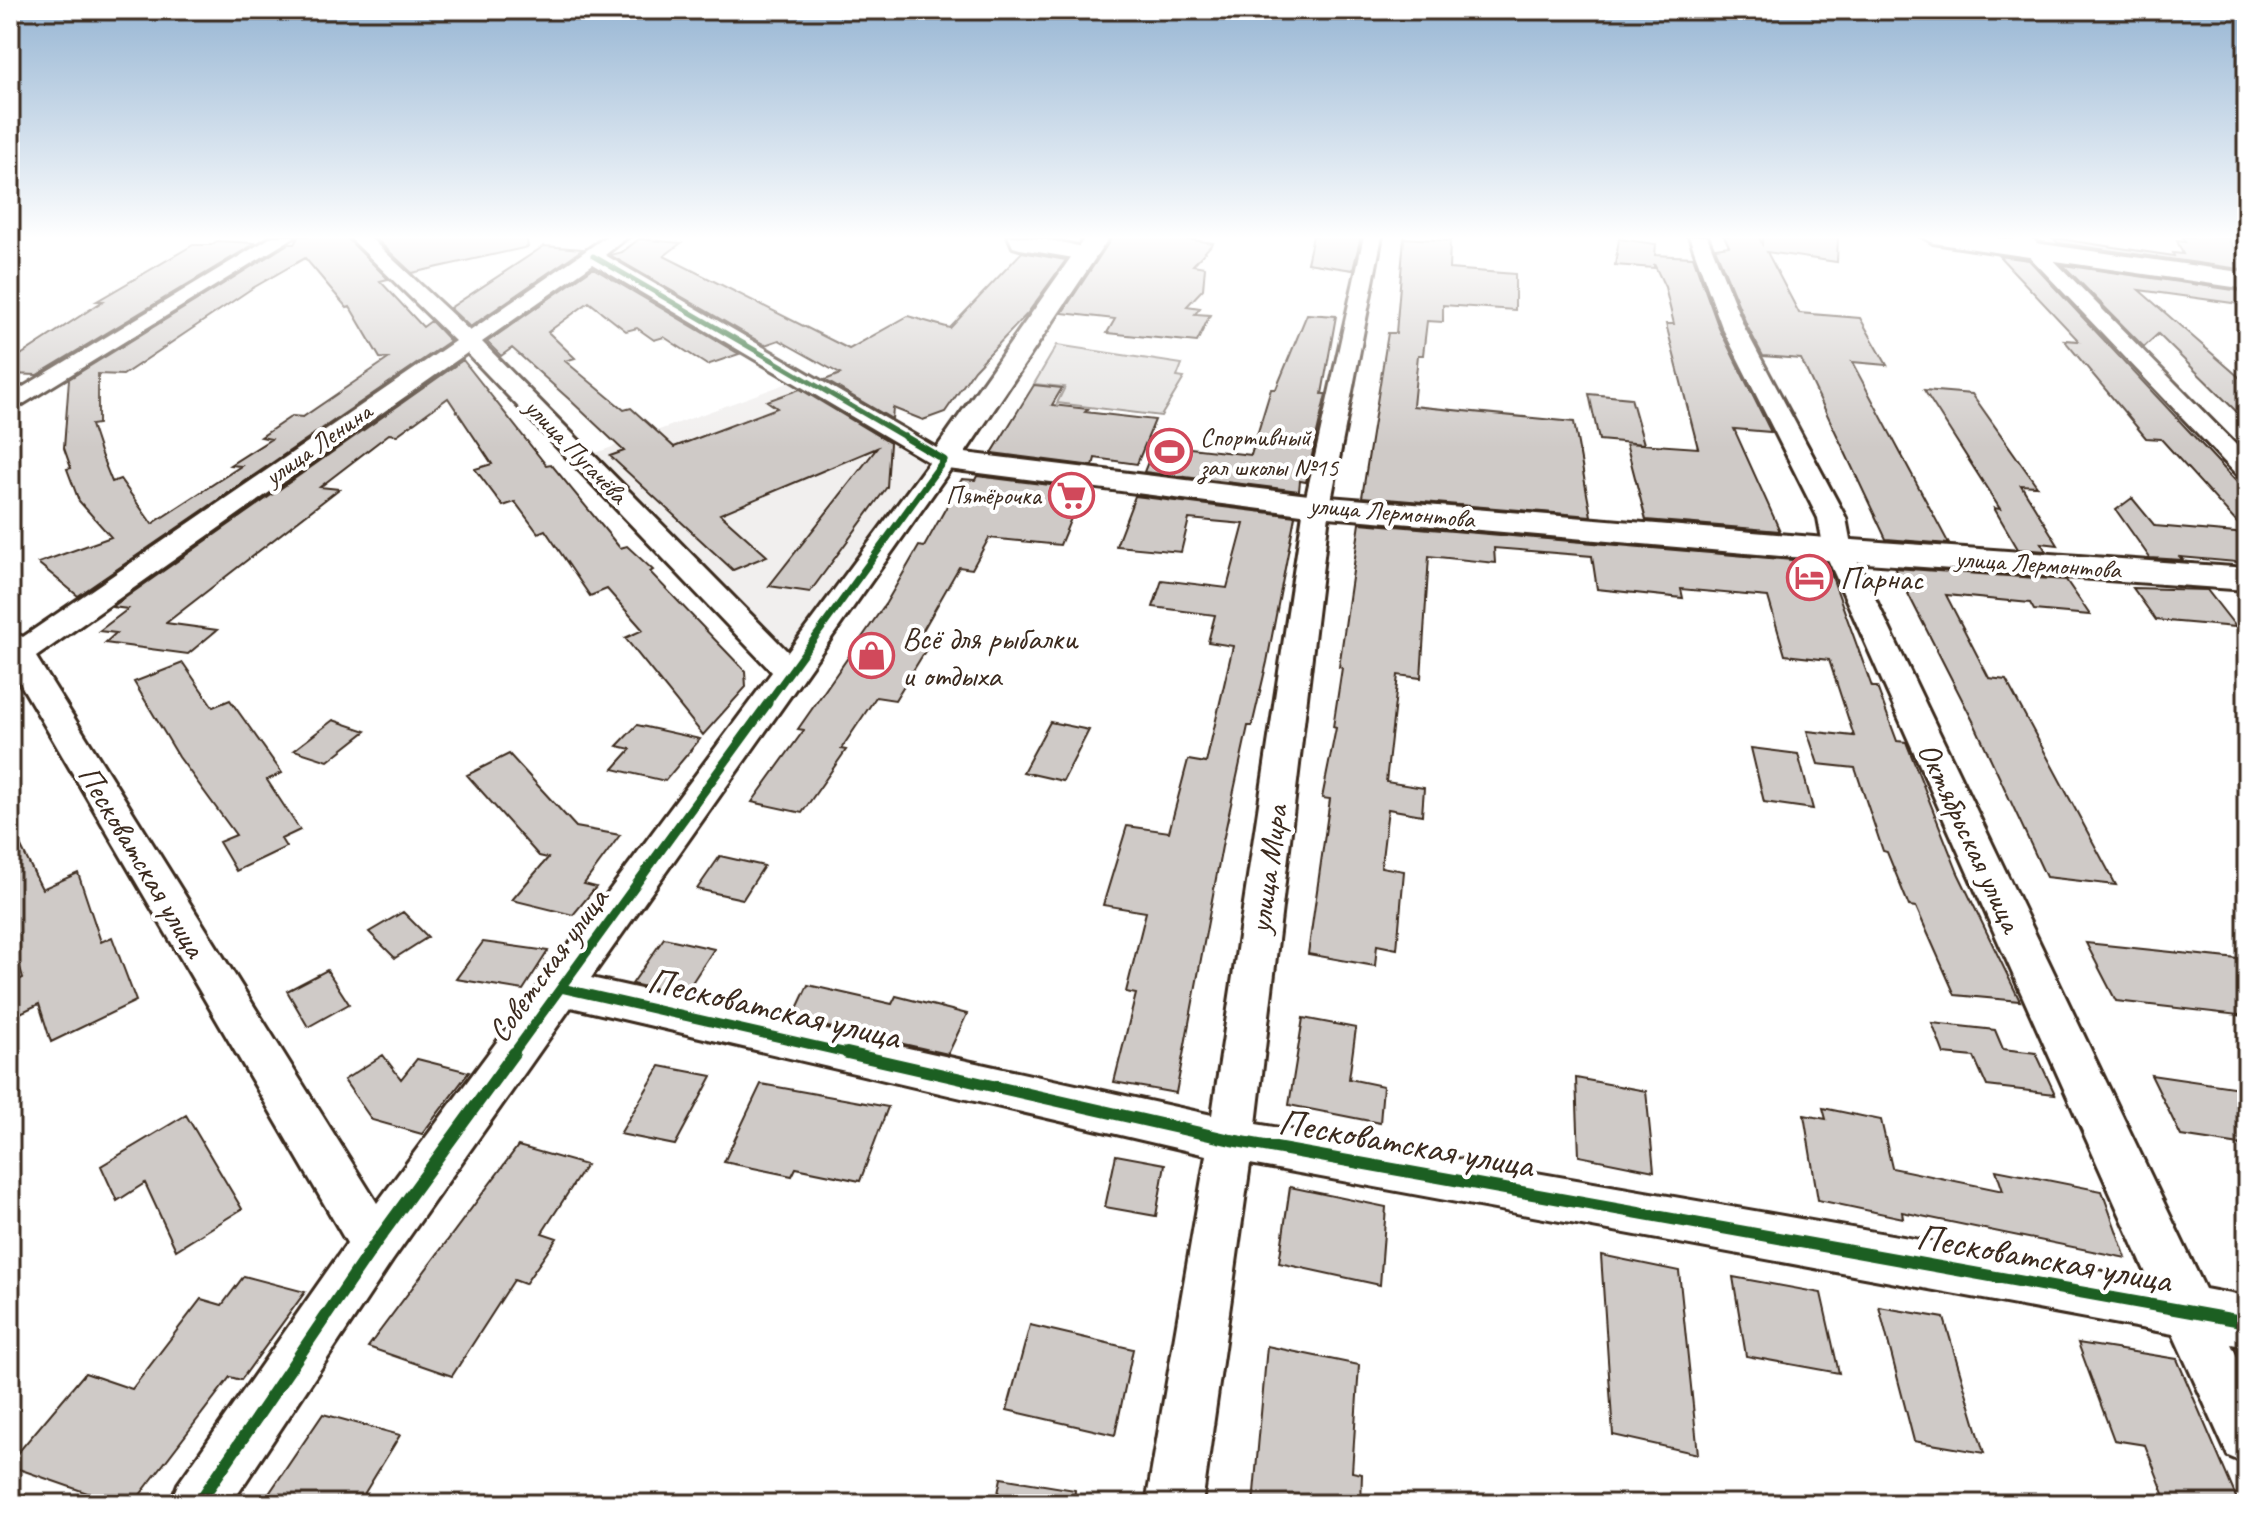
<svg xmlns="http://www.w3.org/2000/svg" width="2257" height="1514" viewBox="0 0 2257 1514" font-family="Caveat,sans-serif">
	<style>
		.built { fill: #f1efee }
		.green { fill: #e2e0de; stroke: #8e857e; stroke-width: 2 }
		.building { fill: #cfcac7; stroke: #3b2a1e; stroke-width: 2; fill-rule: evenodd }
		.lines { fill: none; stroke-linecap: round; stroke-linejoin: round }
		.minor-casing { stroke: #3b2a1e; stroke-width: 6 }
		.major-casing { stroke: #3b2a1e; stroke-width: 6 }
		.minor { fill: #fff; fill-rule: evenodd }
		.major { fill: #fff; fill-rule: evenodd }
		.cycleway-far3-casing { stroke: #fff; stroke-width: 8 }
		.cycleway-far2-casing { stroke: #fff; stroke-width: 11 }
		.cycleway-far1-casing { stroke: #fff; stroke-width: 14 }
		.cycleway-casing { stroke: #fff; stroke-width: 17 }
		.cycleway-far3 { stroke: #1b5e20; stroke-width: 5 }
		.cycleway-far2 { stroke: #1b5e20; stroke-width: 7 }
		.cycleway-far1 { stroke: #1b5e20; stroke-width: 9 }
		.cycleway { stroke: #1b5e20; stroke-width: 12 }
		.labels { text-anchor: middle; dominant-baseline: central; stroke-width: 8; stroke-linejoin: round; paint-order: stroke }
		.far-poi-label { font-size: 26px; fill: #3b2a1e; stroke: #fff; text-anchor: start }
		.far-street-label { font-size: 26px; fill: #3b2a1e; stroke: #fff }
		.poi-label { font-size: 32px; fill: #3b2a1e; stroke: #fff; text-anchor: start }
		.street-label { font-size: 32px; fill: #3b2a1e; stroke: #fff }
		.near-street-label { font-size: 38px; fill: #3b2a1e; stroke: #fff }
	</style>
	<rect width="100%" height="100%" fill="#fff"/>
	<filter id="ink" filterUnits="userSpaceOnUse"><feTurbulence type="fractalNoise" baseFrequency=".0125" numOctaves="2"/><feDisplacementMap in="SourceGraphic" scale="16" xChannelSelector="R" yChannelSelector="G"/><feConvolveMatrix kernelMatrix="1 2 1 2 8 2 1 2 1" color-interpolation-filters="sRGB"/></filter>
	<g filter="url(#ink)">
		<!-- built -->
		<path class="built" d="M799,379L938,462L790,659L593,454Z"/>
		<!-- green -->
		<path class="green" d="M1057,345L1182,364L1177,377L1184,378L1161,416L1057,403L1065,387L1034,384Z"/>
		<!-- building -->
		<path class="building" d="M299,236H345L388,279L380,281L423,327L431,321L450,341L78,596L38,563L111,537L79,501L67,469L71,468L64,448L69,379L288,244H294ZM305,258L347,308L350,307L380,358L388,359L303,417L292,416L261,437L271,439L230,465L241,466L152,524L120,479L112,482L100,452L91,425L98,424V374L123,375L251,289Z
			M373,236H526L528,247L412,273Z
			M1113,236H1165L1213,243L1193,265L1205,267L1203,289L1187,306L1200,308L1195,314L1210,315L1197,342L1107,333L1115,319L1062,313Z
			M1313,236H1361L1353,270L1307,263Z
			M1724,236H1758L1762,244L1763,236H1838L1837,262L1767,252L1799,313L1860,318L1887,365L1852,362L1949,544L1886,539L1801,359L1763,356L1747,326L1715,248L1729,246Z
			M2182,236L2228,238L2240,259L2247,260V270L2058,243L2053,238L2174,256L2173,253L2183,254L2177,241L2185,242Z
			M1404,238L1450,241L1449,269L1515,274V310L1443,305V322L1427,321L1423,355H1418L1413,406L1574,422L1591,516L1362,497L1388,333H1396Z
			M639,239L681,243L664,256L849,349L908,316L950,328L1022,252L1066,260L1027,314L974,370L945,412L923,420L893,408L892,419L825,380L840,374L779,340L765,345L610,255L622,252Z
			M1619,239L1656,244L1655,255L1693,257L1719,328L1771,432L1734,429L1780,531L1646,520L1626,443L1698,448L1666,324H1674L1665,287L1654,264V268L1615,265Z
			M217,241L256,243L37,375L10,374V362L103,301H97L193,245H211Z
			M544,246L583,249L470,327L450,308Z
			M1999,256L2029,260L2247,493V534L2161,439L2146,438L2064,340L2079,341Z
			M2063,265L2247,292V305L2139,290L2247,384V422L2158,334L2144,347Z
			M593,268L739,354L707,365L664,337L654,340L637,328L626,331L589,302L548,332L575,358L565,361L624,410L631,408L674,447L777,408L767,401L800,389L890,443L887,487L810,592L769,586L877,448L720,514L767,556L733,570L610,456L624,451L570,400L512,348L501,356L487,342Z
			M1307,314L1336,316L1322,394H1326L1306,482L1300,481L1299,491L1144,472L1155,444L1251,455L1271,389H1276Z
			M463,360L546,465L551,464L620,548L627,546L653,570L650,572L745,671L746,687L703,735L625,638L643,630L607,589L590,596L545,530L538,533L515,502L503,506L475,469L492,464L448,398L397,435L389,434L320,487L339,489L166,623L217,630L188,654L105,643L116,633L99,631L128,609L112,607Z
			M1034,385L1062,388L1052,405L1088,409L1085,412L1155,420L1137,464L1095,458L1093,466L992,453Z
			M1924,390L1972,394L2037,486L2021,485L2058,545L2041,543L2046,551L2018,549L1994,508L2000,509Z
			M1589,394L1631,398L1644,444L1599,440Z
			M977,476L1083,489L1060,545L989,538L972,569L959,567L914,646L927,648L895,700L876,697L841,749L846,750L802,813L752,802L804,730L798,729L886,603L919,546L924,547L962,479L975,480Z
			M1135,496L1295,516L1267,662L1252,726H1248L1223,841L1176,1093L1114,1082L1136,994L1126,992L1146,912L1103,905L1127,826L1169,832L1188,760L1206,763L1233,646L1208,642L1215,615L1153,607L1162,580L1227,588L1244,524L1189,519L1181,552L1116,546Z
			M2132,498L2155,526L2247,534V563L2180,557L2183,560L2150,558L2116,510Z
			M1360,523L1827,563L1872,687H1877L1897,741L1906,742L1958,873L2020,1001L1955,995L1916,907L1909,906L1887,852L1883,851L1855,768L1818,764L1807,731L1854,736L1829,660L1785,655L1768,597L1681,589L1683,598L1597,589L1592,556L1494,548L1495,563L1429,556L1421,678L1398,675L1386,782L1424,788L1422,815L1388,809L1381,867L1404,871L1397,949L1377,945L1375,966L1308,954L1330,799L1322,798L1336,728L1333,727L1342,668L1339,667Z
			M1895,568L2066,580L2090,615L2034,610L2030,603L1946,595L1989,678L2006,680L2116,885L2046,877L1974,723Z
			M2133,588L2207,590L2236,627L2156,620Z
			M183,663L213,707L230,700L282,773L267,780L300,830L281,839L286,847L236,871L219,842L236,835L179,757L134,682Z
			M333,720L366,731L328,761L294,750Z
			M1050,722L1089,730L1063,781L1023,772Z
			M637,725L700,739L665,781L613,769L631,749L617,746Z
			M1751,748L1798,754L1813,809L1764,802Z
			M509,754L576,827L620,835L584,884L596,887L573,915L512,900L548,858L539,856L467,775Z
			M10,825L42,889L78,873L101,942L112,937L136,1001L51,1042L39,1004L10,1018V984L23,978L10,932Z
			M720,856L764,866L743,899L697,889Z
			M403,912L428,937L395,958L369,932Z
			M664,938L714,949L684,995L632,984Z
			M483,942L548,951L523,990L456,979Z
			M2086,943L2247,960V1016L2116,1001Z
			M327,970L349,1004L308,1027L287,991Z
			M808,985L892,1004L896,996L967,1014L948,1054L792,1019Z
			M1303,1018L1356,1028L1349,1079L1383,1086L1380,1123L1289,1105Z
			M1932,1023L1995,1030L2003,1049L2036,1053L2055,1094L1987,1086L1974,1057L1944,1054Z
			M383,1055L401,1079L417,1059L469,1072L422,1134L372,1120L344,1080Z
			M660,1066L712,1076L675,1145L620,1134Z
			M2151,1075L2247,1089V1146L2181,1136Z
			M1576,1078L1646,1091L1654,1171L1579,1156Z
			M761,1084L888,1107L860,1181L796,1168L792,1176L724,1162Z
			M1823,1108L1881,1120L1892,1168L2003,1191L1996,1170L2102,1191L2126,1258L1902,1212L1903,1218L1818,1200L1804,1115L1826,1119Z
			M186,1115L242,1209L176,1250L145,1183L117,1201L101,1166Z
			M518,1146L586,1165L542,1233L557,1238L525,1284L514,1280L452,1376L368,1347Z
			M1116,1155L1165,1164L1156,1216L1105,1207Z
			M1290,1187L1386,1207L1380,1285L1279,1263Z
			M1601,1255L1679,1271L1698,1454L1613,1435Z
			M244,1276L305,1292L241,1380L230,1377L133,1504H119L10,1466V1462L85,1373L132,1389L201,1299L222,1305Z
			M1733,1277L1821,1293L1839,1373L1746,1356Z
			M1879,1307L1944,1318L1984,1453L1914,1441Z
			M1030,1325L1133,1349L1115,1435L1007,1410Z
			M2078,1343L2177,1359L2239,1504H2168L2145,1445L2114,1440Z
			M1267,1346L1359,1365L1352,1472L1362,1474L1361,1504H1253Z
			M323,1414L400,1435L358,1504H262Z
			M1001,1478L1075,1490L1074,1504H996Z"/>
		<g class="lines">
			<defs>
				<path id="minor" d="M273,236H296L10,412V395Z
					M348,236H368L470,331L607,236H629L605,255L957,460L591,978L1212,1115L1304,506L1364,236H1382L1330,506L1256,1124L2149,1280L1824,550L1818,518L1722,327L1689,236H1707L1744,327L1846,518L1852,550L2205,1289L2247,1297V1347L2231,1344L2247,1378V1464L2228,1456L2173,1334L1250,1164L1202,1504H1146L1206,1155L571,1007L392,1261L231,1504H170L178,1484L347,1243L10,666V631L23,637L455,341ZM593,264L929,462L788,652L482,342ZM467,353L772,672L377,1203L36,657Z
					M1008,236C1023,236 1085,243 1096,254L1086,260L1020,249L1013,247Z
					M2010,236H2030L2247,456V479L2238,476Z"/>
				<path id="major" d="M1086,236H1110L965,453L1317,496L1838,539L2247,568V590L1838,561L1317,516L932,467L928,460Z
					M1921,236H1986L2247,273V289L1933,243Z"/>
			</defs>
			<!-- minor casing -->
			<use href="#minor" class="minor-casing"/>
			<!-- major casing -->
			<use href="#major" class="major-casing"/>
			<!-- minor -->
			<use href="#minor" class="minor"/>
			<!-- major -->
			<use href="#major" class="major"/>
			<defs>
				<path id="cycleway-far3" d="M593,256L908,439"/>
				<path id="cycleway-far2" d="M766,705L944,460L905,437"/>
				<path id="cycleway-far1" d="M561,988L856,1055
					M512,1055L768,703"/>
				<path id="cycleway" d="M847,1053L1231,1140L2247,1322
					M198,1504L375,1244L514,1053"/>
			</defs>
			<!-- cycleway-far3 casing -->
			<use href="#cycleway-far3" class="cycleway-far3-casing"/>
			<!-- cycleway-far2 casing -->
			<use href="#cycleway-far2" class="cycleway-far2-casing"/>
			<!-- cycleway-far1 casing -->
			<use href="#cycleway-far1" class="cycleway-far1-casing"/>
			<!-- cycleway casing -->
			<use href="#cycleway" class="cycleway-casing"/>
			<!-- cycleway-far3 -->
			<use href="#cycleway-far3" class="cycleway-far3"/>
			<!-- cycleway-far2 -->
			<use href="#cycleway-far2" class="cycleway-far2"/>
			<!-- cycleway-far1 -->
			<use href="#cycleway-far1" class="cycleway-far1"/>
			<!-- cycleway -->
			<use href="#cycleway" class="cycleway"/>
		</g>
	</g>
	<!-- sky -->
	<linearGradient id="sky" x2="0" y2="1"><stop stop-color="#96b5d3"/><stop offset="0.53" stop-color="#fff"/><stop offset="1" stop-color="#fff" stop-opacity="0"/></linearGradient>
	<rect width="2257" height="448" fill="url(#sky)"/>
	<!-- icons -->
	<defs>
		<symbol id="stadium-ring" viewBox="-11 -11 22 22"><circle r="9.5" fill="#fff" stroke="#d1495b" stroke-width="1.5"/><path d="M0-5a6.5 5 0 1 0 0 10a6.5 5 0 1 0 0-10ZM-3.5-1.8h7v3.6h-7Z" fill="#d1495b"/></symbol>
		<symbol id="supermarket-ring" viewBox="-11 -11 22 22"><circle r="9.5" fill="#fff" stroke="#d1495b" stroke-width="1.5"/><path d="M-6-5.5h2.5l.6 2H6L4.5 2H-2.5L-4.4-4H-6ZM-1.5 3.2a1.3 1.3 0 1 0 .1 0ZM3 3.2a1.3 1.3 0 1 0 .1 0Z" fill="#d1495b"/></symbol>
		<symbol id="hotel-ring" viewBox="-11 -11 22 22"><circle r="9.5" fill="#fff" stroke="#d1495b" stroke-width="1.5"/><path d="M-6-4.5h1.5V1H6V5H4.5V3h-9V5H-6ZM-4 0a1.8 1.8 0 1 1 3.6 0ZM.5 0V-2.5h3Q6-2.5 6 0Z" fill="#d1495b"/></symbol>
		<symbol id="shop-ring" viewBox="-11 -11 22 22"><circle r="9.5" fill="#fff" stroke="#d1495b" stroke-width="1.5"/><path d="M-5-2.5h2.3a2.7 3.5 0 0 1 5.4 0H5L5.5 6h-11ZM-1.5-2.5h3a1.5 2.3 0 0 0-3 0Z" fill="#d1495b"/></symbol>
	</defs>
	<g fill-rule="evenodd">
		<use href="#stadium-ring" x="1144" y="426" width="51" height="51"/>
		<use href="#supermarket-ring" x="1046" y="470" width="51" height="51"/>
		<use href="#hotel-ring" x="1784" y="552" width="51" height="51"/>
		<use href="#shop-ring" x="846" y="630" width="51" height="51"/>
	</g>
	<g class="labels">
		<!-- far-poi labels -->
		<g class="far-poi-label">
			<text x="1200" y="437">Спортивный<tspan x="1200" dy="30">зал школы №15</tspan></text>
			<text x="1041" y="495" text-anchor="end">Пятёрочка</text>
		</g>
		<!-- far-street labels -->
		<g class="far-street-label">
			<text transform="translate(318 444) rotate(-35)">улица Ленина</text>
			<text transform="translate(576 451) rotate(46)">улица Пугачёва</text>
			<text transform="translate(1392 512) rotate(5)">улица Лермонтова</text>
			<text transform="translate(2038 564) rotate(4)">улица Лермонтова</text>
		</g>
		<!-- poi labels -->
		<g class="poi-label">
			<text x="1840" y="578">Парнас</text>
			<text x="902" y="638">Всё для рыбалки<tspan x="902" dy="37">и отдыха</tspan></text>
		</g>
		<!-- street labels -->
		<g class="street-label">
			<text transform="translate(1970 837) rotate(65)">Октябрьская улица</text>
			<text transform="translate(142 861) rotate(59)">Песковатская улица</text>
			<text transform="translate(1268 869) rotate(-82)">улица Мира</text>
			<text transform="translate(548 965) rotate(-54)">Советская улица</text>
		</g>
		<!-- near-street labels -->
		<g class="near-street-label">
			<text transform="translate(774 1008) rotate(13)">Песковатская улица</text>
			<text transform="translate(1406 1143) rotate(10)">Песковатская улица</text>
			<text transform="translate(2044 1258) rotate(10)">Песковатская улица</text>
		</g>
	</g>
	<!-- margin -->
	<rect width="2257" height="1514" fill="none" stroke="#fff" stroke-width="40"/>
	<rect x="20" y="20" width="2217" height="1474" fill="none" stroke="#3b2a1e" stroke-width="3" filter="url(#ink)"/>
</svg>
